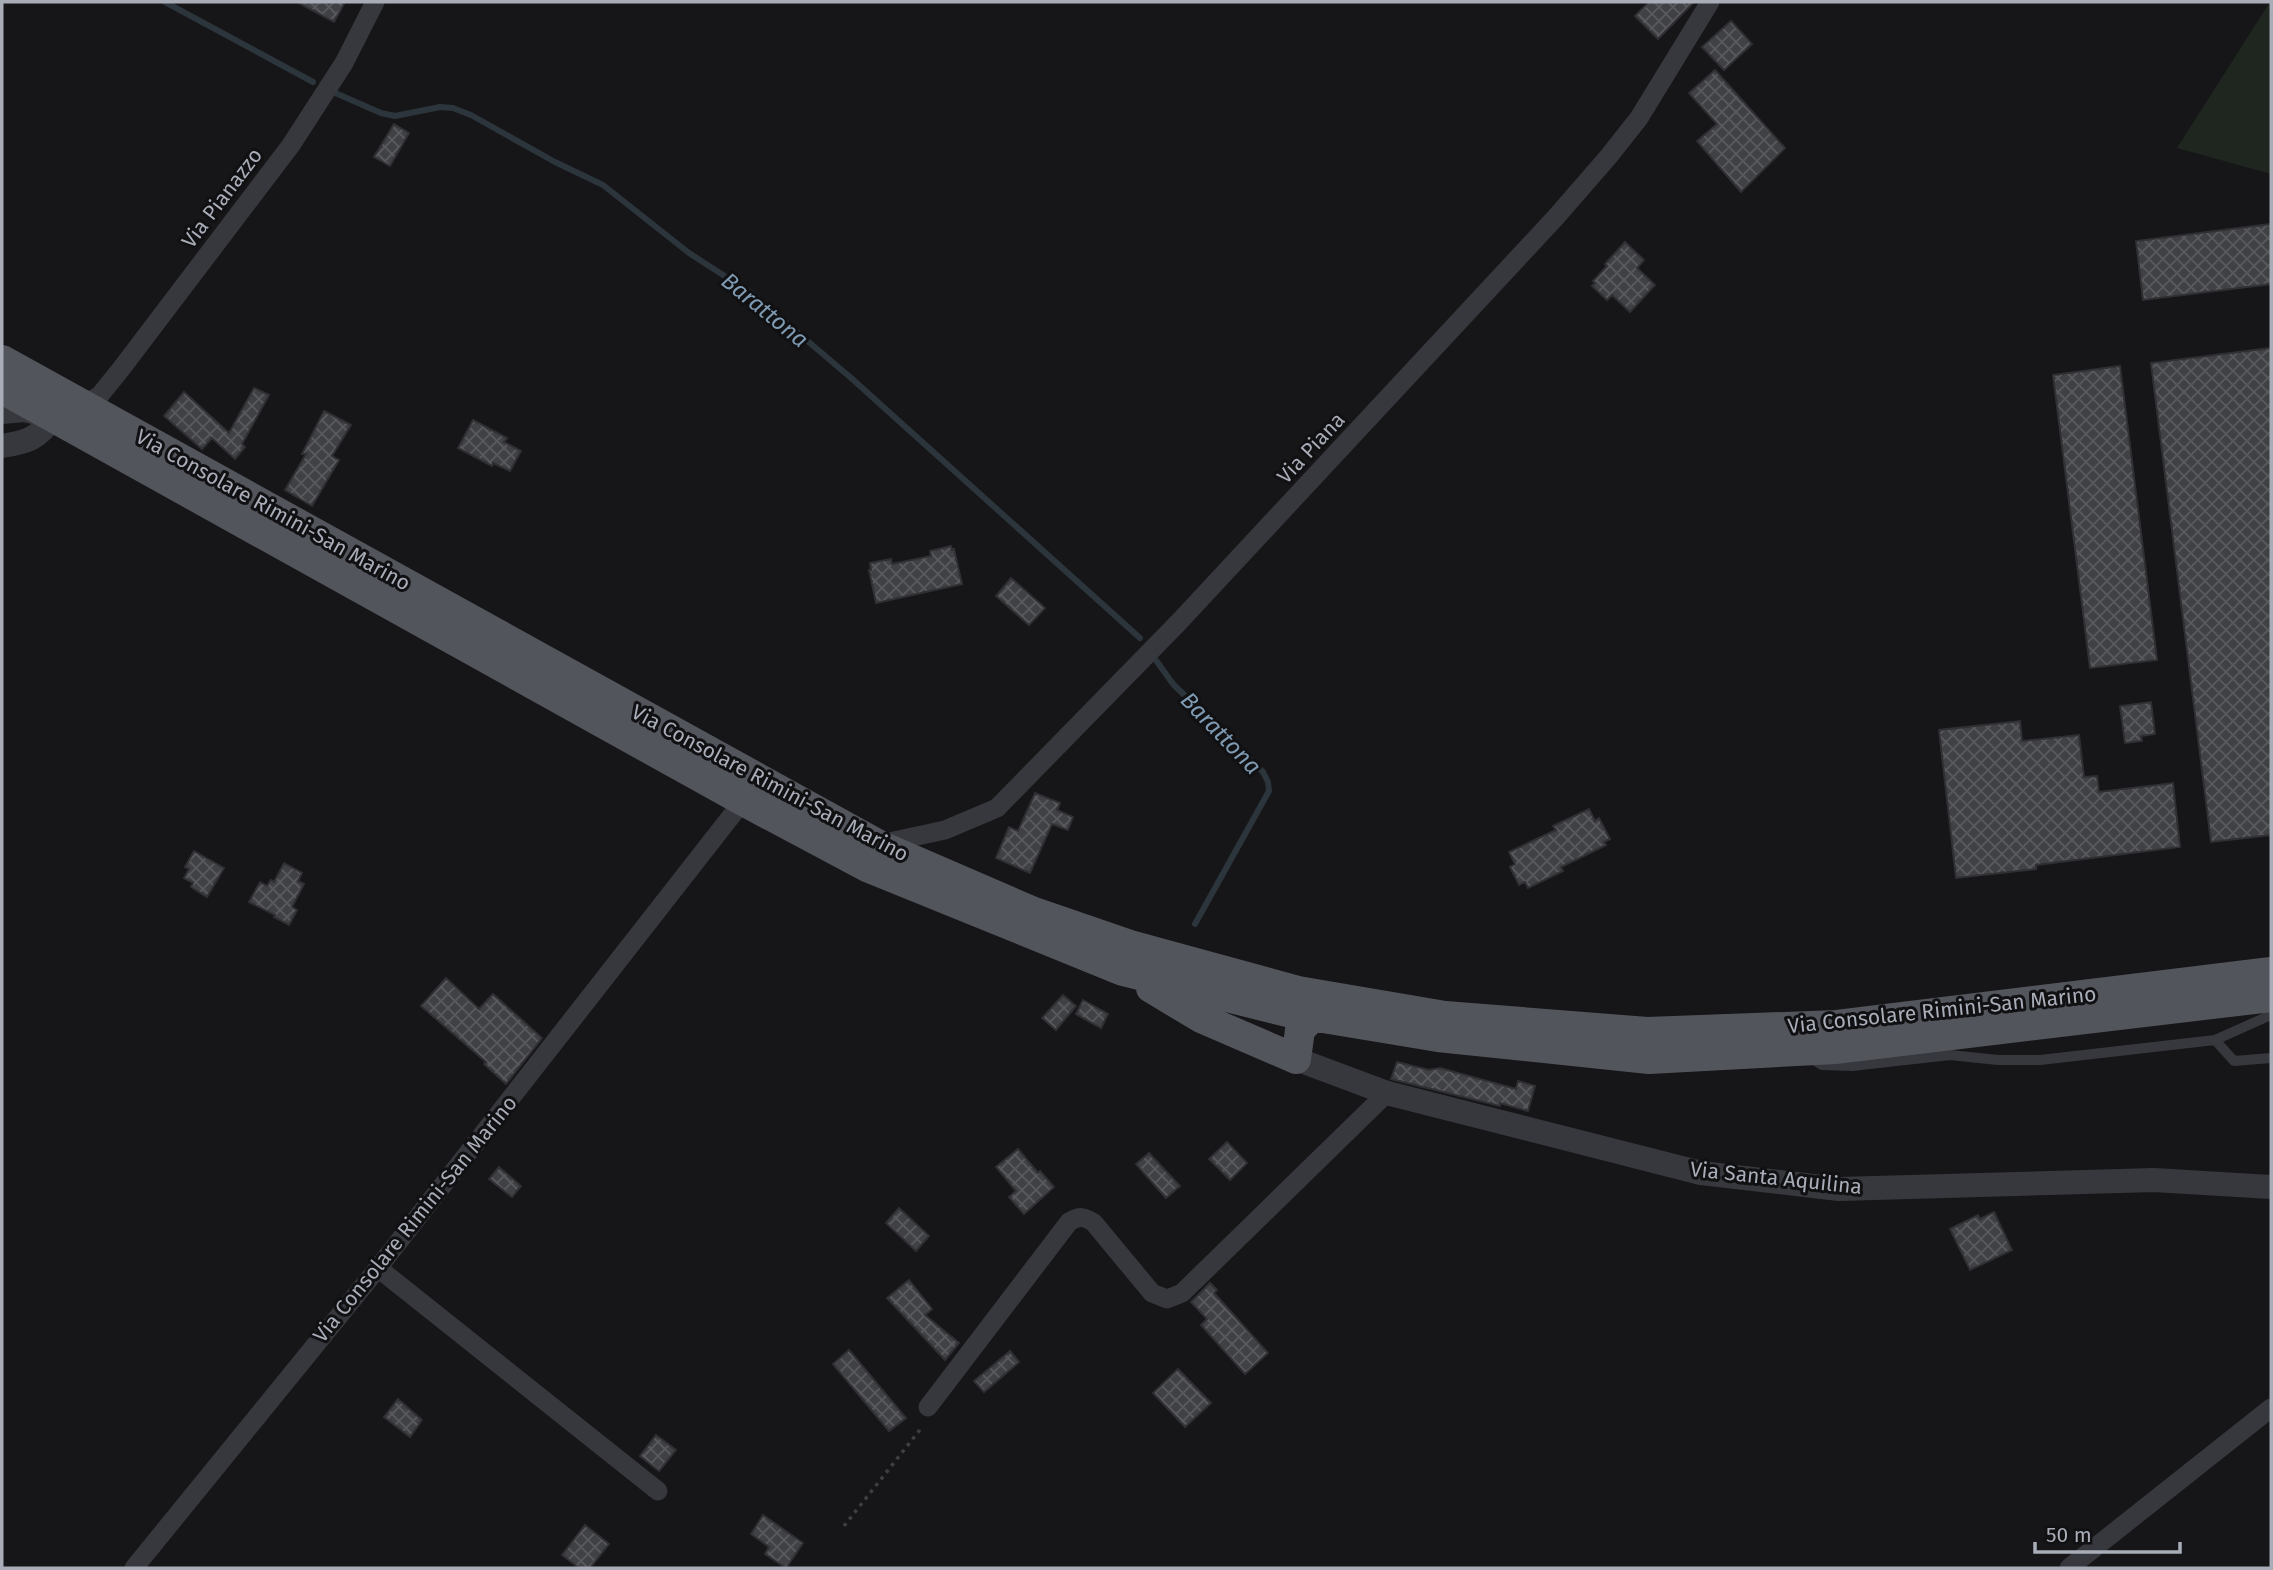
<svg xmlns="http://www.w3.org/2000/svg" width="2273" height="1570" viewBox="0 0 2273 1570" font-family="'Fira Sans',sans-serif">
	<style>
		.green { fill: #1e261f }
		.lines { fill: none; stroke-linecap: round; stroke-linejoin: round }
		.stream { stroke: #2c353c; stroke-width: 6 }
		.building { fill: url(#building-cross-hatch); stroke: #303034; stroke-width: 2 }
		.path { stroke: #3d3f44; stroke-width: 3.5; stroke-dasharray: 3.5 5; stroke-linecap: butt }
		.service { stroke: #37383d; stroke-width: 10 }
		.minor { stroke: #37383d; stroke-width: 19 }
		.tertiary { stroke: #37383d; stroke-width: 24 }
		.primary { stroke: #53555c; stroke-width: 30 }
		.labels { text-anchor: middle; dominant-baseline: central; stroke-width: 6; stroke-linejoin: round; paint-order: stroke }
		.street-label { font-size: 21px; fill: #a8adb8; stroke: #111113 }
		.water-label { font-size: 23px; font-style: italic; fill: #7f9bb3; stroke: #111113 }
	</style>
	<defs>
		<pattern id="building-cross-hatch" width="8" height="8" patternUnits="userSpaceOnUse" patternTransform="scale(1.75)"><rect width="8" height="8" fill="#404145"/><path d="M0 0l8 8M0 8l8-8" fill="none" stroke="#595a5e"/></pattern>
	</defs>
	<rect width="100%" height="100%" fill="#161618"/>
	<!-- green -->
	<path class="green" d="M2270,2L2271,174L2177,148Z"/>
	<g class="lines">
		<!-- stream -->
		<path class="stream" d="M165,2L313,82
			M333,92L381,113L395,116L440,107L453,108L471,115L555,162L603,185L689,253L751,293L850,377L1140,638
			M1153,656L1173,684L1263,772L1268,782L1269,791L1195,924"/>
	</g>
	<!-- building -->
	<path class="building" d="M297,2H345L334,22Z
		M1649,2H1694L1658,39L1635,16Z
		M1731,21L1752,44L1724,70L1702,47Z
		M1715,70L1785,148L1741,192L1697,141L1717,124L1689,93Z
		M394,124L409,133L390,166L374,157Z
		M2271,224V284L2143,300L2136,241Z
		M1625,242L1644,260L1637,268L1655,285L1630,312L1612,295L1607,300L1592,286L1595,283L1593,281L1607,266L1605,264Z
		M2271,348V835L2211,842L2151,363Z
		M2120,366L2157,660L2090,668L2053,375Z
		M254,388L269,395L242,444L245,447L235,459L212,438L202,449L164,416L184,392L229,433Z
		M324,411L351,425L332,456L339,460L312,506L285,490L306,454H302Z
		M473,420L507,438L504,442L521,451L510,471L493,463L492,466L458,448Z
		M951,546L952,550L954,549L962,584L876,603L869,570H871L870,563L891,559L892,564L931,556L930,551Z
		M1011,578L1045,608L1029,625L996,596Z
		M2151,702L2155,734L2141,736L2142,741L2125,743L2120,706Z
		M2020,721L2022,741L2079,735L2084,777L2097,776L2099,792L2173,783L2180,847L2036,865V869L1956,878L1939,730Z
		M1035,793L1060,803L1057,810L1073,817L1068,830L1052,824L1030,873L996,858L1009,827L1018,831Z
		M1589,809L1595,821L1599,818L1610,839L1604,842L1606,845L1561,867L1563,871L1528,888L1525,882L1519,885L1510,867L1515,864L1509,852L1556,830L1553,826Z
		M194,851L224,868L207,897L191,887L193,883L184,878L189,869L185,867Z
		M284,863L302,873L298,881L304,884L292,907L297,910L289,925L274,917L275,915L249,902L260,882L267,886L271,880L274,882Z
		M446,978L479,1009L493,994L542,1038L506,1084L484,1064L486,1062L421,1006Z
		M1063,995L1076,1006L1056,1030L1042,1018Z
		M1083,1000L1108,1014L1101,1028L1076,1014Z
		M1397,1062L1429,1070L1440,1068L1516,1089L1518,1081L1535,1086L1528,1111L1500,1103V1106L1391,1079Z
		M1227,1142L1247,1163L1230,1180L1209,1159Z
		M1018,1149L1038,1173L1040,1171L1054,1187L1024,1214L1009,1197L1016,1191L996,1167Z
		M1149,1153L1180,1186L1166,1198L1136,1164Z
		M499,1167L521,1186L512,1197L489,1179Z
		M899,1208L929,1236L916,1251L886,1223Z
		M1994,1212L2012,1250L1970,1270L1950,1229L1978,1215L1980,1219Z
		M909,1280L932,1309L925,1315L959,1343L945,1360L887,1298Z
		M1210,1283L1217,1290L1214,1293L1268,1353L1245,1374L1201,1325L1207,1319L1191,1302Z
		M849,1350L906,1418L889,1431L833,1364Z
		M1010,1351L1019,1362L984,1392L974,1381Z
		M1178,1369L1211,1403L1185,1427L1153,1393Z
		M398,1399L422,1420L410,1437L384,1417Z
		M656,1435L676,1450L659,1471L640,1456Z
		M763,1515L803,1543L786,1568L765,1554L769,1547L751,1534Z
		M585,1525L609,1544L590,1568H579L562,1555Z"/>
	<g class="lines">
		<!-- path -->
		<path class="path" d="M844,1526L919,1431L921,1425"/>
		<!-- service -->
		<path class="service" d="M2215,1040L2234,1061L2271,1058
			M1811,1058L1822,1065L1852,1066L1950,1055L1998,1060H2040L2215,1040L2271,1015"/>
		<!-- minor -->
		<path class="minor" d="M84,405L100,395L121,369L291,145L344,63L375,2
			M880,844L945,830L997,808L1178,623L1556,217L1609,156L1639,118L1710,2
			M378,1268L658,1491
			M928,1407L1069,1222C1079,1216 1084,1216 1094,1223L1152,1293L1167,1299L1182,1293L1387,1093
			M134,1568L378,1268L743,801
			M2069,1568L2271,1408"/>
		<!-- tertiary -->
		<path class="tertiary" d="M2,412L24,410L42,414
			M2,446C27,442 38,439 53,417
			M1296,1059L1387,1093L1701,1173L1839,1189L2154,1180L2271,1187"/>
		<!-- primary -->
		<path class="primary" d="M2,360L879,845L1034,912L1130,945L1298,991L1445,1016L1647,1032L1837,1025L2271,972
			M2,389L743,801L867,867L1123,971L1287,1012L1438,1037L1649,1059L1835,1049L2271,997
			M1151,988L1201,1018L1296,1059L1300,1030L1312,1017"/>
	</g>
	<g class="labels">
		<!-- street labels -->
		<g class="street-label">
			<text transform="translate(222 198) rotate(-53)">Via Pianazzo</text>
			<text transform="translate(1311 448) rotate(-47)">Via Piana</text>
			<text transform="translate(273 510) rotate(29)">Via Consolare Rimini-San Marino</text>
			<text transform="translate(770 783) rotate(28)">Via Consolare Rimini-San Marino</text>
			<text transform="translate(1942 1010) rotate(-6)">Via Consolare Rimini-San Marino</text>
			<text transform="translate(1776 1178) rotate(6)">Via Santa Aquilina</text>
			<text transform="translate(415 1219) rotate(-51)">Via Consolare Rimini-San Marino</text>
		</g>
		<!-- water labels -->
		<g class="water-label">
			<text transform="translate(765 310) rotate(39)">Barattona</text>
			<text transform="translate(1221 733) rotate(46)">Barattona</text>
		</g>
	</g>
	<!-- border -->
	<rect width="2273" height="1570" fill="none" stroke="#a8adb8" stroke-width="7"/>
	<!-- scale -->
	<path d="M2035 1542v10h145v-10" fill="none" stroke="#a8adb8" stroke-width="3.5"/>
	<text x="2046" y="1542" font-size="21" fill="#a8adb8" stroke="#111113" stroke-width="5" paint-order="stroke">50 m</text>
</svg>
